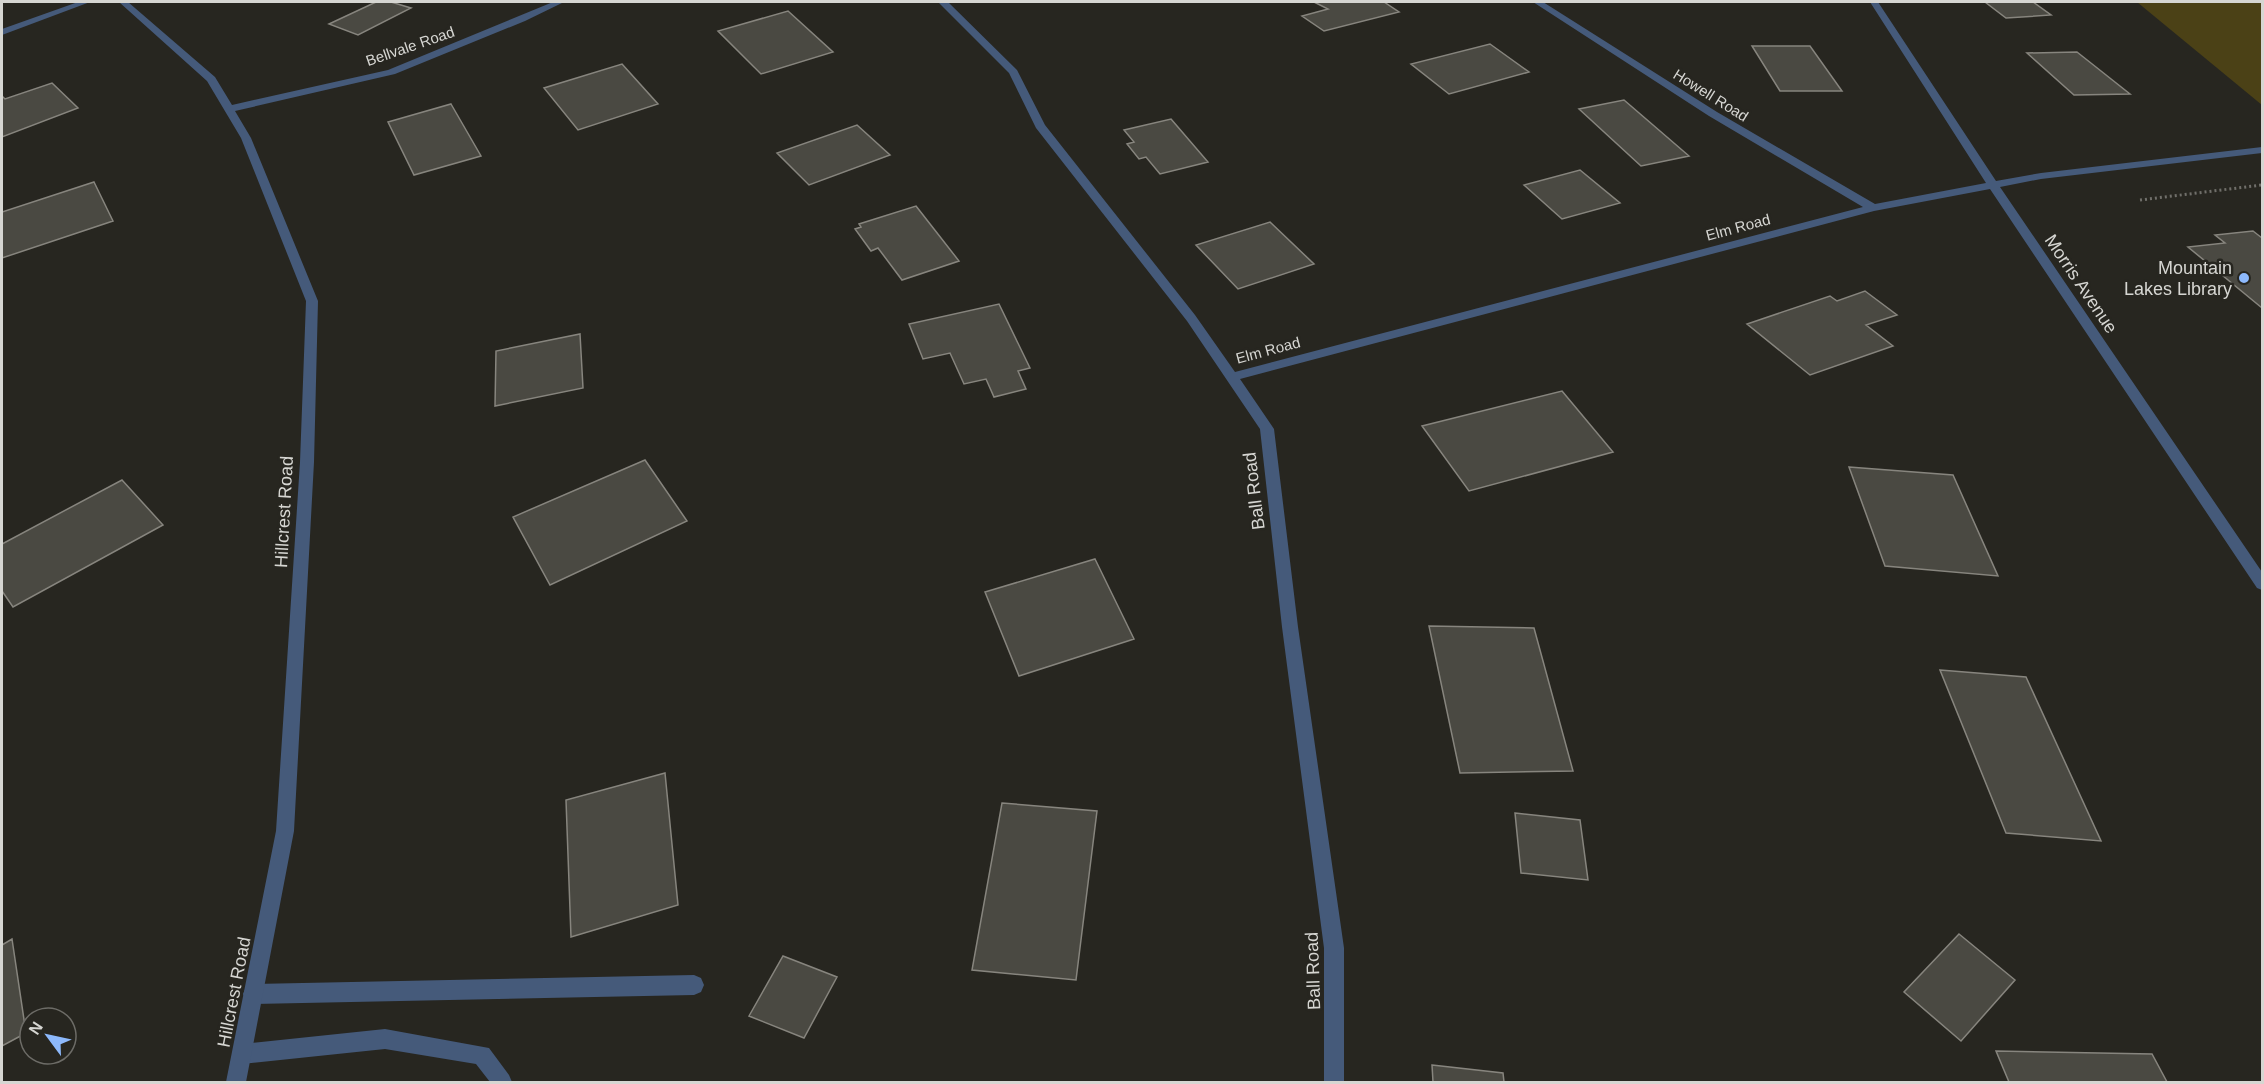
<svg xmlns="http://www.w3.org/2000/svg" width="2264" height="1084" viewBox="0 0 2264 1084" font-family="Helvetica,sans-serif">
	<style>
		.green { fill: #4b4116 }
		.building { fill: #4a4942; stroke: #87857e; stroke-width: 1.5 }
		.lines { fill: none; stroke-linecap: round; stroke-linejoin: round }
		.path { stroke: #706f6a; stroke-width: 3; stroke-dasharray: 2 3; stroke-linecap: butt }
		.lane { fill: #455a7a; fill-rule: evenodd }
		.street { fill: #455a7a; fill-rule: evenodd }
		.poi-dot { fill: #8db9fc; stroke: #272620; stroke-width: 2 }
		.labels { text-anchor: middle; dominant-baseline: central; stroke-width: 5; stroke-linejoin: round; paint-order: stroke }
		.far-street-label { font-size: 15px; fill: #d6d6d2; stroke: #272620 }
		.poi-label { font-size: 18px; fill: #d6d6d2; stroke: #272620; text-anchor: end }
		.street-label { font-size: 18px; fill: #d6d6d2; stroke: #272620 }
	</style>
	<rect width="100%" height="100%" fill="#272620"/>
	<!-- green -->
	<path class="green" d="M2137,2H2262V105Z"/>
	<!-- building -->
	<path class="building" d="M376,2H391L411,8L358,35L329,24Z
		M1314,2H1384L1399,12L1324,31L1302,16L1328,9Z
		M1985,2H2033L2051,15L2006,18Z
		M788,11L833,52L761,74L718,31Z
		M1490,44L1529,72L1449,94L1411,64Z
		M1752,46H1810L1842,91H1780Z
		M2077,52L2130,94L2074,95L2027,53Z
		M622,64L658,104L578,130L544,88Z
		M52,83L78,108L2,137V96L5,99Z
		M1624,100L1689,156L1641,166L1579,109Z
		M451,104L481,156L414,175L388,122Z
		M1171,119L1208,162L1160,174L1146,157L1139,159L1127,144L1134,142L1124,130Z
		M857,125L890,155L809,185L777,153Z
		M1580,170L1620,203L1562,219L1524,185Z
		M94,182L113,221L2,258V212Z
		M916,206L959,261L902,280L878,248L871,251L855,229L861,227L859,224Z
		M1270,222L1314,264L1238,289L1196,245Z
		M2253,231L2262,238V308L2188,247L2225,243L2215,235Z
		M1865,291L1897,315L1866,325L1893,346L1810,375L1747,324L1830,296L1837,301Z
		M999,304L1030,368L1018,371L1026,389L994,397L986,379L964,384L950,353L923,359L909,324Z
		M580,334L583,388L495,406L496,351Z
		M1562,391L1613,452L1469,491L1422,426Z
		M645,460L687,521L550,585L513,517Z
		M1849,467L1953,475L1998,576L1885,566Z
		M122,480L163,525L13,607L2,591V544Z
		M1095,559L1134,639L1019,676L985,592Z
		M1429,626L1534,628L1573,771L1460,773Z
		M1940,670L2026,677L2101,841L2006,833Z
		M665,773L678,905L571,937L566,800Z
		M1002,803L1097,811L1076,980L972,970Z
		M1515,813L1580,820L1588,880L1521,873Z
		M1959,934L2015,980L1961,1041L1904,992Z
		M12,939L26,1033L2,1046V945Z
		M783,956L837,977L804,1038L749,1016Z
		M1996,1051L2152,1054L2167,1082H2009Z
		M1432,1065L1503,1073L1504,1082H1433Z"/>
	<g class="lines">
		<!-- path -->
		<path class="path" d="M2140,200L2262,185"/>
		<!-- lane -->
		<path class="lane" d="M694,975L701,978L704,985L701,992L694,995L253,1004L246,1001L243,994L246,987L253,984Z
			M385,1029L489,1048L509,1075L512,1082H490L476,1064L385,1049L242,1064L235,1061L232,1054L235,1047L242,1044Z"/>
		<!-- street -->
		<path class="street" d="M78,2H90L2,35V29Z
			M119,2H128L215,77L232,105L388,70L553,2H564L525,21L395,74L235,111L251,138L318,301L314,462L294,831L246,1082H226L276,831L300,462L306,301L241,138L207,81Z
			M938,2H948L1017,70L1045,125L1195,315L1235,372L1863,207L1709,116L1533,2H1543L1717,112L1875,204L1986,183L1870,2H1878L1996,181L2041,173L2262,147V153L2041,179L2000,187L2262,572V590L2257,588L1990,189L1874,211L1240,379L1274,429L1298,627L1344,948V1082H1324V948L1282,627L1260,429L1187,321L1036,128L1009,73Z"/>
	</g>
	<!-- markers -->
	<circle class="poi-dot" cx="2244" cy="278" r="6"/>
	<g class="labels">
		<!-- far-street labels -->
		<g class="far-street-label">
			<text transform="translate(410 46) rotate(-19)">Bellvale Road</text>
			<text transform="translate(1711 95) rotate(32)">Howell Road</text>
			<text transform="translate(1738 227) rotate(-15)">Elm Road</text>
			<text transform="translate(1268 350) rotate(-15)">Elm Road</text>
		</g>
		<!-- poi labels -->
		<g class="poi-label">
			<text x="2232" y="268">Mountain<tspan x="2232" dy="21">Lakes Library</tspan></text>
		</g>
		<!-- street labels -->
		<g class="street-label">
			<text transform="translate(2081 284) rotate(56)">Morris Avenue</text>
			<text transform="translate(1254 491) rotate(-97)">Ball Road</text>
			<text transform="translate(284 512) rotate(-87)">Hillcrest Road</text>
			<text transform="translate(1313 971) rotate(-92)">Ball Road</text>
			<text transform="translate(234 992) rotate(-79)">Hillcrest Road</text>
		</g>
	</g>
	<!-- border -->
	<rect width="2264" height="1084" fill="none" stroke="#d6d6d2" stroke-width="6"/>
	<!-- north arrow -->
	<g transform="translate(48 1036) rotate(303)"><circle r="28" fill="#272620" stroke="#6d6c67" stroke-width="1.5"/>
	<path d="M0-4.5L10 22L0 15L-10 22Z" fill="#8db9fc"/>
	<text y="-9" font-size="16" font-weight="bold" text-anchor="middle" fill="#d6d6d2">N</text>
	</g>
</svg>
